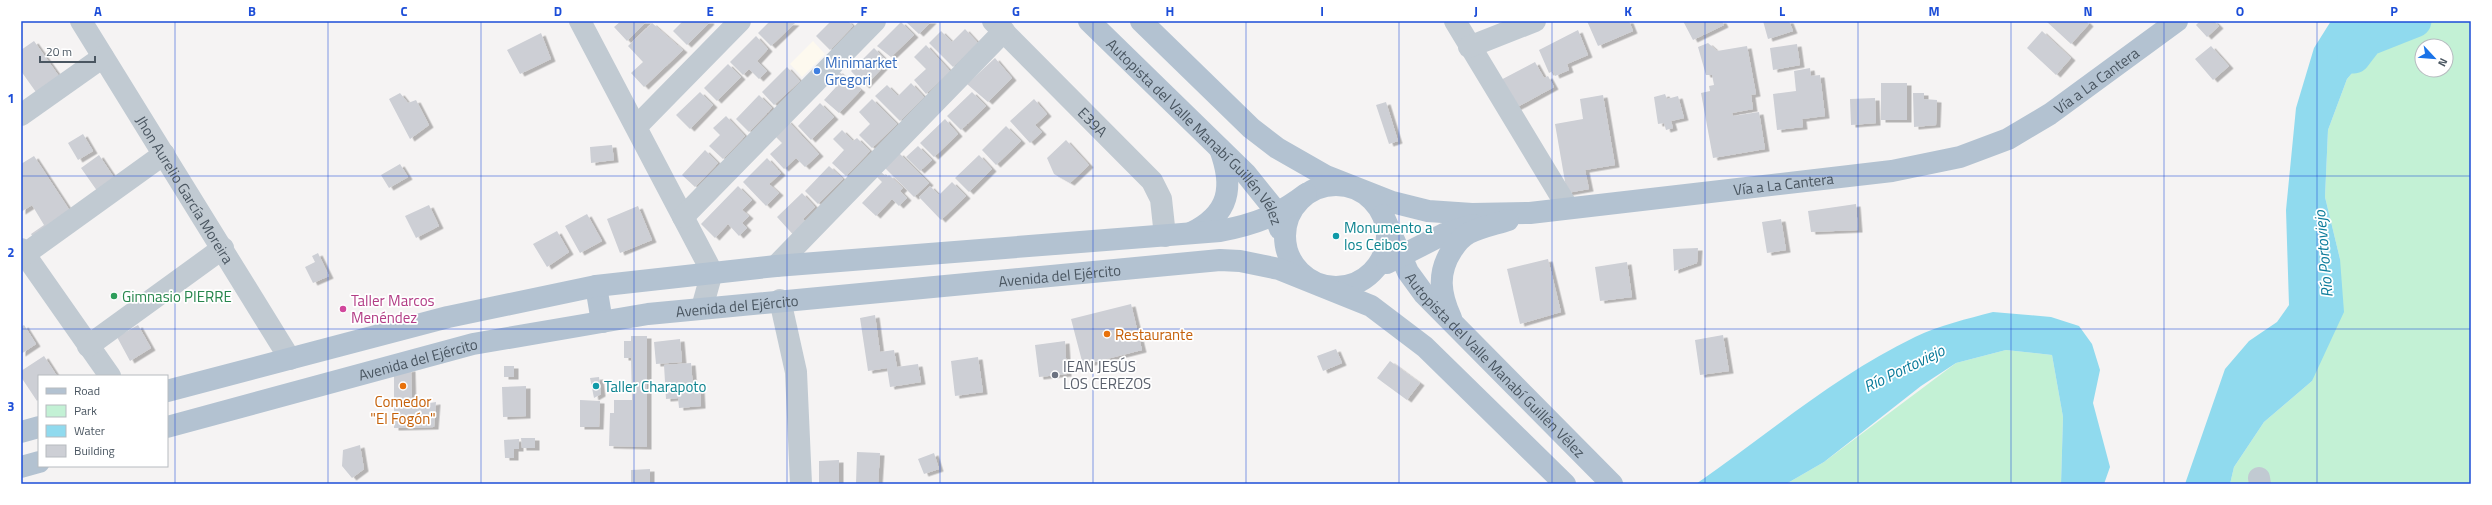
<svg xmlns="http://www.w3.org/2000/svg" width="2492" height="505" viewBox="0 0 2492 505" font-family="'Titillium Web',sans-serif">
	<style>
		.commercial { fill: #fdf9ef }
		.green { fill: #c3f1d5; fill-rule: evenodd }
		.water { fill: #90daee }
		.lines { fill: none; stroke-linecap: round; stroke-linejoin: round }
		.river { stroke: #90daee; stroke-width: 33 }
		.building { fill: #cdcfd5; filter: url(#shadow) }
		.minor { stroke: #c1cad2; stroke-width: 22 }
		.major { stroke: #b3c2d1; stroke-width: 22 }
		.grid { fill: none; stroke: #1d4ed8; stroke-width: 1; stroke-opacity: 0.55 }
		.shop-dot { fill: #3f7fe0; stroke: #fff; stroke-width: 1.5 }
		.culture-dot { fill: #0f9aa8; stroke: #fff; stroke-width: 1.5 }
		.leisure-dot { fill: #2e9e5b; stroke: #fff; stroke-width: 1.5 }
		.hotel-dot { fill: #d1479c; stroke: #fff; stroke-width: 1.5 }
		.food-dot { fill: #e8710a; stroke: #fff; stroke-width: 1.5 }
		.worship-dot { fill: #6b7280; stroke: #fff; stroke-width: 1.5 }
		.labels { text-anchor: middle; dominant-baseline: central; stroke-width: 3.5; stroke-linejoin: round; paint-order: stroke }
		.shop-label { font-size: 15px; fill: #366cbe; stroke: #fff; text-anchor: start }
		.street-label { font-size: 15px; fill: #4a5661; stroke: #fff }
		.culture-label { font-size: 15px; fill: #0d838f; stroke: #fff; text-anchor: start }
		.leisure-label { font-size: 15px; fill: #27864d; stroke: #fff; text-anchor: start }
		.hotel-label { font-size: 15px; fill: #b23c85; stroke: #fff; text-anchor: start }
		.food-label { font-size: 15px; fill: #c56008; stroke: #fff; text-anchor: start }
		.worship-label { font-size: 15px; fill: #5b616d; stroke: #fff; text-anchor: start }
		.water-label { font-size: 16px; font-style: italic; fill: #0c7c9b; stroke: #fff }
		.neatline { fill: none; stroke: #1d4ed8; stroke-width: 1.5 }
		.grid-label { font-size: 13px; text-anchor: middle; font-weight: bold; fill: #1d4ed8 }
	</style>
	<defs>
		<filter id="shadow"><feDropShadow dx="4.5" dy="2.5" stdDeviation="0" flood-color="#0004"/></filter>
	</defs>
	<rect width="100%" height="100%" fill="#f5f3f3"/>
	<!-- commercial -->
	<path class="commercial" d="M813,41L825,54L802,77L790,64Z"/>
	<!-- green -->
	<path class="green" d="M2436,21H2471V484H2230L2234,467L2264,422L2312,381L2340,259L2325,197L2328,130L2347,79L2389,30ZM2422,46H2446V70H2422Z
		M2006,350L2052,355L2063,417L2061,484H1786L1824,462L1956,363Z"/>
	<!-- water -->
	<path class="water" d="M2331,21H2436L2389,30L2347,79L2328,130L2325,197L2340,259L2344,312L2312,381L2264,422L2234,467L2230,484H2185L2225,369L2249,341L2277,322L2289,305L2286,210L2296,108L2314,48Z
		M1993,312L2051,317L2079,326L2092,344L2100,370L2093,403L2110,467L2104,484H2061L2063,417L2052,355L2006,350L1956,363L1921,386L1824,462L1786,484H1696C1768,434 1836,375 1915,337C1940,325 1967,319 1993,312Z"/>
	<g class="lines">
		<!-- river -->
		<path class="river" d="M2354,57L2367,40L2415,21"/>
	</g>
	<!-- building -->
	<path class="building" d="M621,21H647L627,41L614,27Z
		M683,21H709L710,22L687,45L673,31Z
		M770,21L795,23L771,46L758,33Z
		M831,21H848L853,26L830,50L816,36Z
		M905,21H932L919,34Z
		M1587,21H1629L1633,31L1598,46Z
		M1683,21H1722L1724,25L1693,40Z
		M1763,21H1789L1793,31L1768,39Z
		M2046,21H2086L2089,24L2071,44Z
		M2200,21H2214L2219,26L2207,37L2196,25Z
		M901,22L914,35L891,57L877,46Z
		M652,23L683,50L644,87L631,73L643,62L628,46Z
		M965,29L978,43L953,67L929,43L941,31L952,42Z
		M1578,30L1588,55L1567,64L1569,70L1555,76L1553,71L1549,73L1539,50Z
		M2042,31L2071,58L2056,75L2027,48Z
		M541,33L551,59L520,74L507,50Z
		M756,36L768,49L757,61L767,71L759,79L749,69L743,75L730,62Z
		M34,41L61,79L38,95L21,71V50Z
		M1708,43L1717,51L1747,46L1756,94L1751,95L1753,109L1732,113L1733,116L1759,112L1765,149L1713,158L1701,93L1710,91L1709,86L1714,85L1712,75H1706L1698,47Z
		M1797,44L1800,65L1773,70L1770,48Z
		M926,45L950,71L926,94L914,80L926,69L914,57Z
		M2211,46L2229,66L2213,80L2195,59Z
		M874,48L888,62L865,86L851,71Z
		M995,58L1012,78L988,102L967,84Z
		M1535,62L1544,78L1548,76L1554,87L1510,111L1495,83Z
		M728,64L741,77L717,101L704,88Z
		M787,67L800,81L774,105L762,92Z
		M1810,68L1811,76L1820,75L1825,116L1802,119L1803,127L1777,130L1773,94L1796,91L1794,71Z
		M838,71L861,90L839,113L824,100L836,87L829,80Z
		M911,83L924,97L900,121L875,96L887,85L898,96Z
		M1881,83H1907V120H1881Z
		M700,92L713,105L690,129L676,115Z
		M972,92L986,106L961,130L947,116Z
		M400,93L408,103L416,100L429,125L410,139L389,99Z
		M1913,93H1924V99L1937,100L1936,125L1914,127Z
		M1665,94L1667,99L1678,96L1684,118L1671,121L1673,128L1666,130L1664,123L1658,124L1654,97Z
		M759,95L772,108L749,132L736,119Z
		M1603,95L1615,165L1585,170L1589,189L1567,193L1555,124L1583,119L1580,99Z
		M1875,98L1876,123L1851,125L1850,99Z
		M872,99L897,124L872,148L859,135L870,124L859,112Z
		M1034,99L1047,114L1035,125L1042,132L1030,143L1010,121Z
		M1386,102L1398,141L1389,144L1376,105Z
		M820,103L834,117L811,140L798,126Z
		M726,116L745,136L723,159L709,146L720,135L713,128Z
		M945,119L958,134L934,157L920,143Z
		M787,120L819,154L805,167L796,158L784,169L770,154L782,143L773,134Z
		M1006,126L1021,141L996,165L982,150Z
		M842,130L853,141L857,138L870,151L846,176L832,163L844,150L833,139Z
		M83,134L93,151L78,160L68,143Z
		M1066,140L1089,165L1070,183L1054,174L1047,158Z
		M612,145L614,160L591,163L590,147Z
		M918,146L932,160L920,171L906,157Z
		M705,150L718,163L695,187L682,175Z
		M899,153L929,183L914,197L884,167Z
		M99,155L117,182L100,195L81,168Z
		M979,155L992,169L969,192L955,178Z
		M34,156L74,217L36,242L31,234L44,225L32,205L21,212V164Z
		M767,158L781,173L769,184L779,193L766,206L743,182Z
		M400,164L408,177L389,188L381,175Z
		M829,166L843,179L818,204L805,191Z
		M881,172L887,177L889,175L903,188L900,191L907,198L899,206L892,199L876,216L862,203L882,182L876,176Z
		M952,182L966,196L941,220L919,197L930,186L939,195Z
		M738,186L752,200L742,210L749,216L742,223L747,228L739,236L728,224L715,238L701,224Z
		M802,193L815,207L803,219L811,227L798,240L777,217Z
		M1856,204L1858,230L1811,232L1808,211Z
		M429,205L439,226L416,238L405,216Z
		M638,206L652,240L620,253L607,219Z
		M587,214L602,241L580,253L565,226Z
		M1781,219L1786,250L1767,253L1762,222Z
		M557,231L569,252L547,267L533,244Z
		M1698,248L1697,263L1674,271L1673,249Z
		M318,253L329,276L313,283L305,267L315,262L312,256Z
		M1548,259L1561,312L1520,324L1507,269Z
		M1627,262L1632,297L1600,301L1595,267Z
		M1131,304L1142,350L1083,365L1071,319Z
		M875,315L880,352L894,350L897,367L918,364L921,382L890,387L887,368L868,371L860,318Z
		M24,325L36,344L21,354V327Z
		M138,325L151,348L130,361L117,337Z
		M1723,335L1729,371L1700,375L1695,340Z
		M631,336H647V447L609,446L610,413H614V400H632L631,358H624V341H631Z
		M680,339L682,362L656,364L654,342Z
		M1065,341L1067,374L1039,377L1035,345Z
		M1336,349L1342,363L1323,371L1317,356Z
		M44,356L57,376H39V399L37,401L21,377V371Z
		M978,357L983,392L955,396L951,361Z
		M1390,361L1420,383L1407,400L1377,378Z
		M691,363L693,387L700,386L701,406L679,408L678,398L666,399L664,365Z
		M504,366H514V377H504Z
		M411,369L412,406L436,402L434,427L394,428V371Z
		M599,377L601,394L594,398L590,378Z
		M526,386V416L503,417L502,387Z
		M580,400L600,401L599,427H580Z
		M521,438H535V448H522Z
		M519,439V449H514V458H505L504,440Z
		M360,445L364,469L352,478L342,466L343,450Z
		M857,452L880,453L878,484H856Z
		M934,453L939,469L924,474L918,459Z
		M839,460V484H819V461Z
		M650,469V484H631V470Z"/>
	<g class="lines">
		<!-- minor -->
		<g class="minor">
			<path id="s1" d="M81,21L290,359"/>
			<path d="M580,21L712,272L702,308"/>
			<path id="s2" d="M993,21L1152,181L1161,199L1165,236"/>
			<path d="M1455,21L1568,208"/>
			<path d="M1469,47L1535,21"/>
			<path d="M21,115L103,57"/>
			<path d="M637,126L740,21"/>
			<path d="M683,217L875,21"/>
			<path d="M21,249L110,376"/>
			<path d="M21,257L164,154"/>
			<path d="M776,266L1004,31"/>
			<path d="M780,300L796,372L801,484"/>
			<path d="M88,346L223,248"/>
			<path d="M2259,478L2260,484"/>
		</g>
		<!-- major -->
		<g class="major">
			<path id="s3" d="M1089,21L1246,174L1271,205L1280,229"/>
			<path id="s4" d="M1141,21L1251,128L1277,148L1326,176L1392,202L1428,211L1472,214L1530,213L1892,171L1960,157L2008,139L2050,114L2177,21"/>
			<circle cx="1336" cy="236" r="51"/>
			<path id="s5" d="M1383,215L1408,272L1424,294L1612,484"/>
			<path d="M1191,233C1230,214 1234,187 1220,149"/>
			<path d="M1387,263L1444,234L1473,225"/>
			<path d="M596,286L602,322"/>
			<path d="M1451,318C1440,294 1437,273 1452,250C1456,244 1463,236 1469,233C1481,227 1496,224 1508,220"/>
			<path d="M167,391L448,317L596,286L776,266L1220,231C1256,224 1277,216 1306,194"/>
			<path id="s6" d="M167,427L473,344L648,314L1220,260L1240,261L1279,269L1371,306L1425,347L1565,484"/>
			<path d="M21,432L39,427"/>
			<path d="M21,467L39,462"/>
		</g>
	</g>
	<!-- grid -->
	<path class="grid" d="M175,21V484M328,21V484M481,21V484M634,21V484M787,21V484M940,21V484M1093,21V484M1246,21V484M1399,21V484M1552,21V484M1705,21V484M1858,21V484M2011,21V484M2164,21V484M2317,21V484M21,176H2471M21,329H2471"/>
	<!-- markers -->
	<circle class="shop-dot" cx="817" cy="71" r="4"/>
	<g class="culture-dot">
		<circle cx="1336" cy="236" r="4"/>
		<circle cx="596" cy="386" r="4"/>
	</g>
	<circle class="leisure-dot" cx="114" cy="296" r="4"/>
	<circle class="hotel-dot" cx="343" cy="309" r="4"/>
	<g class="food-dot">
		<circle cx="1107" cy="334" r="4"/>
		<circle cx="403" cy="386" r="4"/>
	</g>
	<circle class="worship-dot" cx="1055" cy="375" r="4"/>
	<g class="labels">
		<!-- shop labels -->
		<g class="shop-label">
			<text x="825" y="62">Minimarket<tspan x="825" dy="17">Gregori</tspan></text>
		</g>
		<!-- street labels -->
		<g class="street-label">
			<text stroke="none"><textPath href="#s4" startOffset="1044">Vía a La Cantera</textPath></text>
			<text stroke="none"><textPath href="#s2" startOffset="142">E39A</textPath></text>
			<text stroke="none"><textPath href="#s3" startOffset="154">Autopista del Valle Manabí Guillén Vélez</textPath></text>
			<text stroke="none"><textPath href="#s4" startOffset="708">Vía a La Cantera</textPath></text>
			<text stroke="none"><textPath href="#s1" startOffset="198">Jhon Aurelio García Moreira</textPath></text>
			<text stroke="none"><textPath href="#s6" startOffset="908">Avenida del Ejército</textPath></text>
			<text stroke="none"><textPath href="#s6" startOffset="584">Avenida del Ejército</textPath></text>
			<text stroke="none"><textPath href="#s6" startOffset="260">Avenida del Ejército</textPath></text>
			<text stroke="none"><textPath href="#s5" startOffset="190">Autopista del Valle Manabí Guillén Vélez</textPath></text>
		</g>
		<!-- culture labels -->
		<g class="culture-label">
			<text x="1344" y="227">Monumento a<tspan x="1344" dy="17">los Ceibos</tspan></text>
			<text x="604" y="386">Taller Charapoto</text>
		</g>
		<!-- leisure labels -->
		<g class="leisure-label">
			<text x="122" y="296">Gimnasio PIERRE</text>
		</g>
		<!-- hotel labels -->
		<g class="hotel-label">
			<text x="351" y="300">Taller Marcos<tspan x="351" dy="17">Menéndez</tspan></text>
		</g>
		<!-- food labels -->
		<g class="food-label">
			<text x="1115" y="334">Restaurante</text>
			<text x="403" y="401" text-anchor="middle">Comedor<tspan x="403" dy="17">"El Fogón"</tspan></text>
		</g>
		<!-- worship labels -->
		<g class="worship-label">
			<text x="1063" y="366">IEAN JESÚS<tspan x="1063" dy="17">LOS CEREZOS</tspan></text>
		</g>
		<!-- water labels -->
		<g class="water-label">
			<text transform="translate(2323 254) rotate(-95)">Río Portoviejo</text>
			<text transform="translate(1904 368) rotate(-26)">Río Portoviejo</text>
		</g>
	</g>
	<!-- border -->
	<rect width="2492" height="505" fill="none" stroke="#ffffff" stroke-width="44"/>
	<!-- legend -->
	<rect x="38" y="375" width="130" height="92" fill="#ffffff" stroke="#b7bbc0"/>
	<rect x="46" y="388" width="20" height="6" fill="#b3c2d1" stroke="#b7bbc0"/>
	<text x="74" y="395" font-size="12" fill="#4a5661">Road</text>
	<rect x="46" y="405" width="20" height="12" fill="#c3f1d5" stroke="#b7bbc0"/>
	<text x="74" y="415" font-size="12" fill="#4a5661">Park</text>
	<rect x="46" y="425" width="20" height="12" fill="#90daee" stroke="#b7bbc0"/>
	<text x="74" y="435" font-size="12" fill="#4a5661">Water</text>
	<rect x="46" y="445" width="20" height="12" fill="#cdcfd5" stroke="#b7bbc0"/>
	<text x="74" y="455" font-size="12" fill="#4a5661">Building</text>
	<!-- north arrow -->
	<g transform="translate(2434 58) rotate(116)"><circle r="19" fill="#ffffff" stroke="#b7bbc0"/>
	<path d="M0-3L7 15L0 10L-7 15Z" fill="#1a73e8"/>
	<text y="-6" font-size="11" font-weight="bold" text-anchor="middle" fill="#4a5661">N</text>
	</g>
	<!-- scale -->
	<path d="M40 56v6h55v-6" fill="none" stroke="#4a5661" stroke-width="2"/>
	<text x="46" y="56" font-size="12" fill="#4a5661" stroke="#ffffff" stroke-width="3" paint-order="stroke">20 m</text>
	<rect x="22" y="22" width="2448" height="461" class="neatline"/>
	<g class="grid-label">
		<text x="98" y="16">A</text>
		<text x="252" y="16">B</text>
		<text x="404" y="16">C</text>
		<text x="558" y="16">D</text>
		<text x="710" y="16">E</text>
		<text x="864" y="16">F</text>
		<text x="1016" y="16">G</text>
		<text x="1170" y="16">H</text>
		<text x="1322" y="16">I</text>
		<text x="1476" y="16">J</text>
		<text x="1628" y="16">K</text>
		<text x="1782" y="16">L</text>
		<text x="1934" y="16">M</text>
		<text x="2088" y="16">N</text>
		<text x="2240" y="16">O</text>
		<text x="2394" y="16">P</text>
		<text x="11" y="103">1</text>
		<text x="11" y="257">2</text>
		<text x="11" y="411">3</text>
	</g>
</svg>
